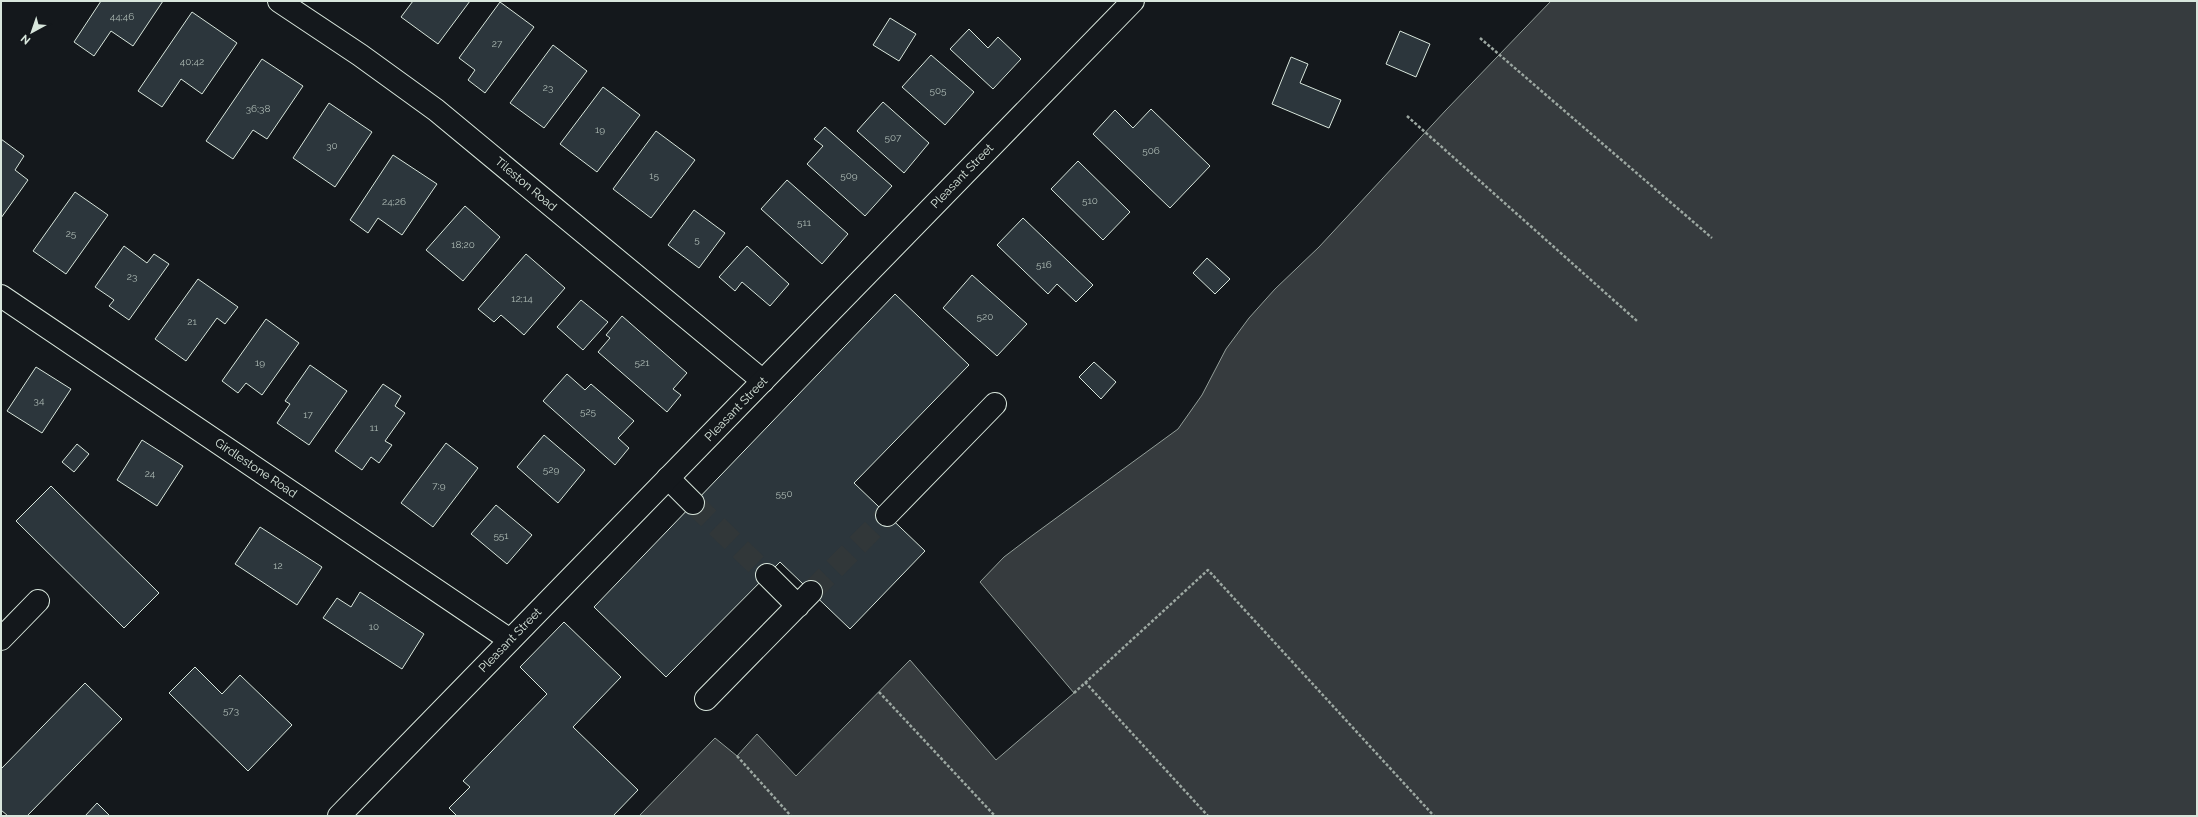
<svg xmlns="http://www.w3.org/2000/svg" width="2198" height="817" viewBox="0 0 2198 817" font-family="Raleway,sans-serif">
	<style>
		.water { fill: #363b3e; stroke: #939e99 }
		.building { fill: #2c363c; stroke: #d8e6dc }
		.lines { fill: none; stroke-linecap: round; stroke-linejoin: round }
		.minor-tunnel { stroke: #313739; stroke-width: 22; stroke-dasharray: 22 11; stroke-linecap: butt }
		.minor-casing { stroke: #d8e6dc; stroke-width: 24 }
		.major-casing { stroke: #d8e6dc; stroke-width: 24 }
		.path { stroke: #9da8a2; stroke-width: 2.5; stroke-dasharray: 3 2; stroke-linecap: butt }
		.minor { stroke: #14181c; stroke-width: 22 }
		.major { stroke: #14181c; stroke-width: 22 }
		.labels { text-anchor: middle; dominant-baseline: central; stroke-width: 3; stroke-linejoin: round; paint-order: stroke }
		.number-label { font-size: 10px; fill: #adbab4 }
		.street-label { font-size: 12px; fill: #d8e6dc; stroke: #14181c }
	</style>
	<rect width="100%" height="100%" fill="#14181c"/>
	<!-- water -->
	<path class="water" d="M1551,1H2197V816H639L715,738L737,756L757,734L796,776L910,660L996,760L1074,693L980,582L1004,557L1033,535L1178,429L1202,395L1226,349L1249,318L1275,289L1319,247L1446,110Z"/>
	<!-- building -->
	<path class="building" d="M101,1H163L133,46L111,31L94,56L74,42Z
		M413,1H470L438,44L401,17Z
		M500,2L534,27L485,93L468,80L475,70L459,58Z
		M192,12L237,43L202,94L181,79L162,107L138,91Z
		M890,18L916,34L899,61L873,45Z
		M969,29L988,48L998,37L1021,59L993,89L950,49Z
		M1400,31L1430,44L1416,77L1386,64Z
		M553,45L587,71L544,128L510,103Z
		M931,55L974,92L945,125L902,87Z
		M1291,57L1308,64L1300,83L1341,100L1329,128L1272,104Z
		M262,59L303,86L267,139L253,130L233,159L206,141Z
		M603,87L640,115L597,172L560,144Z
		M883,102L929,143L904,173L857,131Z
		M329,103L372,132L335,187L293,158Z
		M1151,109L1210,166L1170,208L1093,134L1115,110L1133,128Z
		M825,127L892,186L865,216L807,164L823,146L814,139Z
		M656,131L695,160L651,218L613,189Z
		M1,139L24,156L15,170L28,180L1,218Z
		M393,155L437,184L402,235L378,218L368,233L350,220Z
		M1078,161L1130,212L1103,240L1051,189Z
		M787,180L848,234L822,264L761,209Z
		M75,192L108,215L66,274L33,251Z
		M465,206L500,237L463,281L426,250Z
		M694,210L725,233L699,268L668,245Z
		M1023,218L1093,285L1076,302L1057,284L1048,294L997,245Z
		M124,246L147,263L154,254L169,264L129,320L109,306L114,300L95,287Z
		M747,246L789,284L770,306L742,282L735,291L719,277Z
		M526,254L565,288L524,335L501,315L494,322L478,309Z
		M1207,258L1230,279L1215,294L1193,273Z
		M972,275L1027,324L997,356L943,308Z
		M198,279L238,307L225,324L217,318L186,361L155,339Z
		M895,294L969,365L854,483L925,551L850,629L780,562L666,677L594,607Z
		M581,300L608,322L583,350L557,327Z
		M622,316L687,373L673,389L681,395L667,412L598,352L610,338L606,335Z
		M266,319L299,343L262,395L246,383L238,393L222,381Z
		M1094,362L1116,382L1101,399L1079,377Z
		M310,365L347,391L309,445L277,423L290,404L285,401Z
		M36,367L71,389L42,433L7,411Z
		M567,374L585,390L591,384L634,421L618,438L629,448L615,465L543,401Z
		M383,384L401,396L395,406L405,413L385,441L392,445L379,463L371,457L362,470L335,451Z
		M544,435L585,470L558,503L517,467Z
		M142,440L183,466L157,506L117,480Z
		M446,443L478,468L433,527L401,503Z
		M77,444L89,454L74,472L62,462Z
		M51,486L159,593L124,628L16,521Z
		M496,505L532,535L507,564L471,534Z
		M260,527L322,567L297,605L235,564Z
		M360,592L424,634L402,669L323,618L337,598L351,607Z
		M564,622L621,677L573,727L638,790L613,816H457L449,808L470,787L463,781L547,694L520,667Z
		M195,667L222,694L240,675L292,725L248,771L169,693Z
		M85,683L122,719L27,816H8L1,810V769Z
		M97,803L110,816H85Z"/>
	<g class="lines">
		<!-- minor-tunnel -->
		<path class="minor-tunnel" d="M693,503L767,575
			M811,592L887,515"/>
		<defs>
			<path id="minor" d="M279,1L360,55L436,110L763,381
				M1,296L510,640
				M668,478L693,503
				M887,515L995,404
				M767,575L798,606
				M1,639L38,601
				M706,699L811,592"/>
			<path id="major" d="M339,816L1133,1"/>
		</defs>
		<!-- minor casing -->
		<use href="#minor" class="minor-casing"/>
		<!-- major casing -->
		<use href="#major" class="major-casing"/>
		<!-- path -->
		<path class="path" d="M1480,38L1712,238
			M1407,116L1637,321
			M1085,682L1208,816
			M879,692L995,816
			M1074,693L1208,570L1434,816
			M737,756L791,816"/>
		<!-- minor -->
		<use href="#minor" class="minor"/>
		<!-- major -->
		<use href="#major" class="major"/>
	</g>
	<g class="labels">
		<!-- number labels -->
		<g class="number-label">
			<text x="122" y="16">44;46</text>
			<text x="497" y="43">27</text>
			<text x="192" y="61">40;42</text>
			<text x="548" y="87">23</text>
			<text x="938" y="90">505</text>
			<text x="258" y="108">36;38</text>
			<text x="600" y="129">19</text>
			<text x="893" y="137">507</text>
			<text x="332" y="145">30</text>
			<text x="1151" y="150">506</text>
			<text x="654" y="175">15</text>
			<text x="849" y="175">509</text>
			<text x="1090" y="200">510</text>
			<text x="394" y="201">24;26</text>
			<text x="804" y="222">511</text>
			<text x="71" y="233">25</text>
			<text x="697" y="239">5</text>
			<text x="463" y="244">18;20</text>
			<text x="1044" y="264">516</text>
			<text x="132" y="276">23</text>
			<text x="522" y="298">12;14</text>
			<text x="985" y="316">520</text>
			<text x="192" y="321">21</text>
			<text x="260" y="362">19</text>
			<text x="642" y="362">521</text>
			<text x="39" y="400">34</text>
			<text x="588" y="411">525</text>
			<text x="308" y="414">17</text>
			<text x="374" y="427">11</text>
			<text x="551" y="469">529</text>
			<text x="150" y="473">24</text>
			<text x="439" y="485">7;9</text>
			<text x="784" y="493">550</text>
			<text x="501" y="535">551</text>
			<text x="278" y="565">12</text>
			<text x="374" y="626">10</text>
			<text x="231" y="710">573</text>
		</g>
		<!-- street labels -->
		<g class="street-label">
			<text transform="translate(962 176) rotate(-46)">Pleasant Street</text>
			<text transform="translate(526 184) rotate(40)">Tileston Road</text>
			<text transform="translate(736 409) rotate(-46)">Pleasant Street</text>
			<text transform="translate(256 468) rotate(34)">Girdlestone Road</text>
			<text transform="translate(510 640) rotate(-46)">Pleasant Street</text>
		</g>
	</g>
	<!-- border -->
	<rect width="2198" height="817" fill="none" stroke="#d8e6dc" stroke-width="4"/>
	<!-- north arrow -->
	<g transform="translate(32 32) rotate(220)" stroke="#14181c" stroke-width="3" paint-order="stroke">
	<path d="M0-3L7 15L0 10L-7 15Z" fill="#d8e6dc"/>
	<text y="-6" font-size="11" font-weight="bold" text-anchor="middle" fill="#d8e6dc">N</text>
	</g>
</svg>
